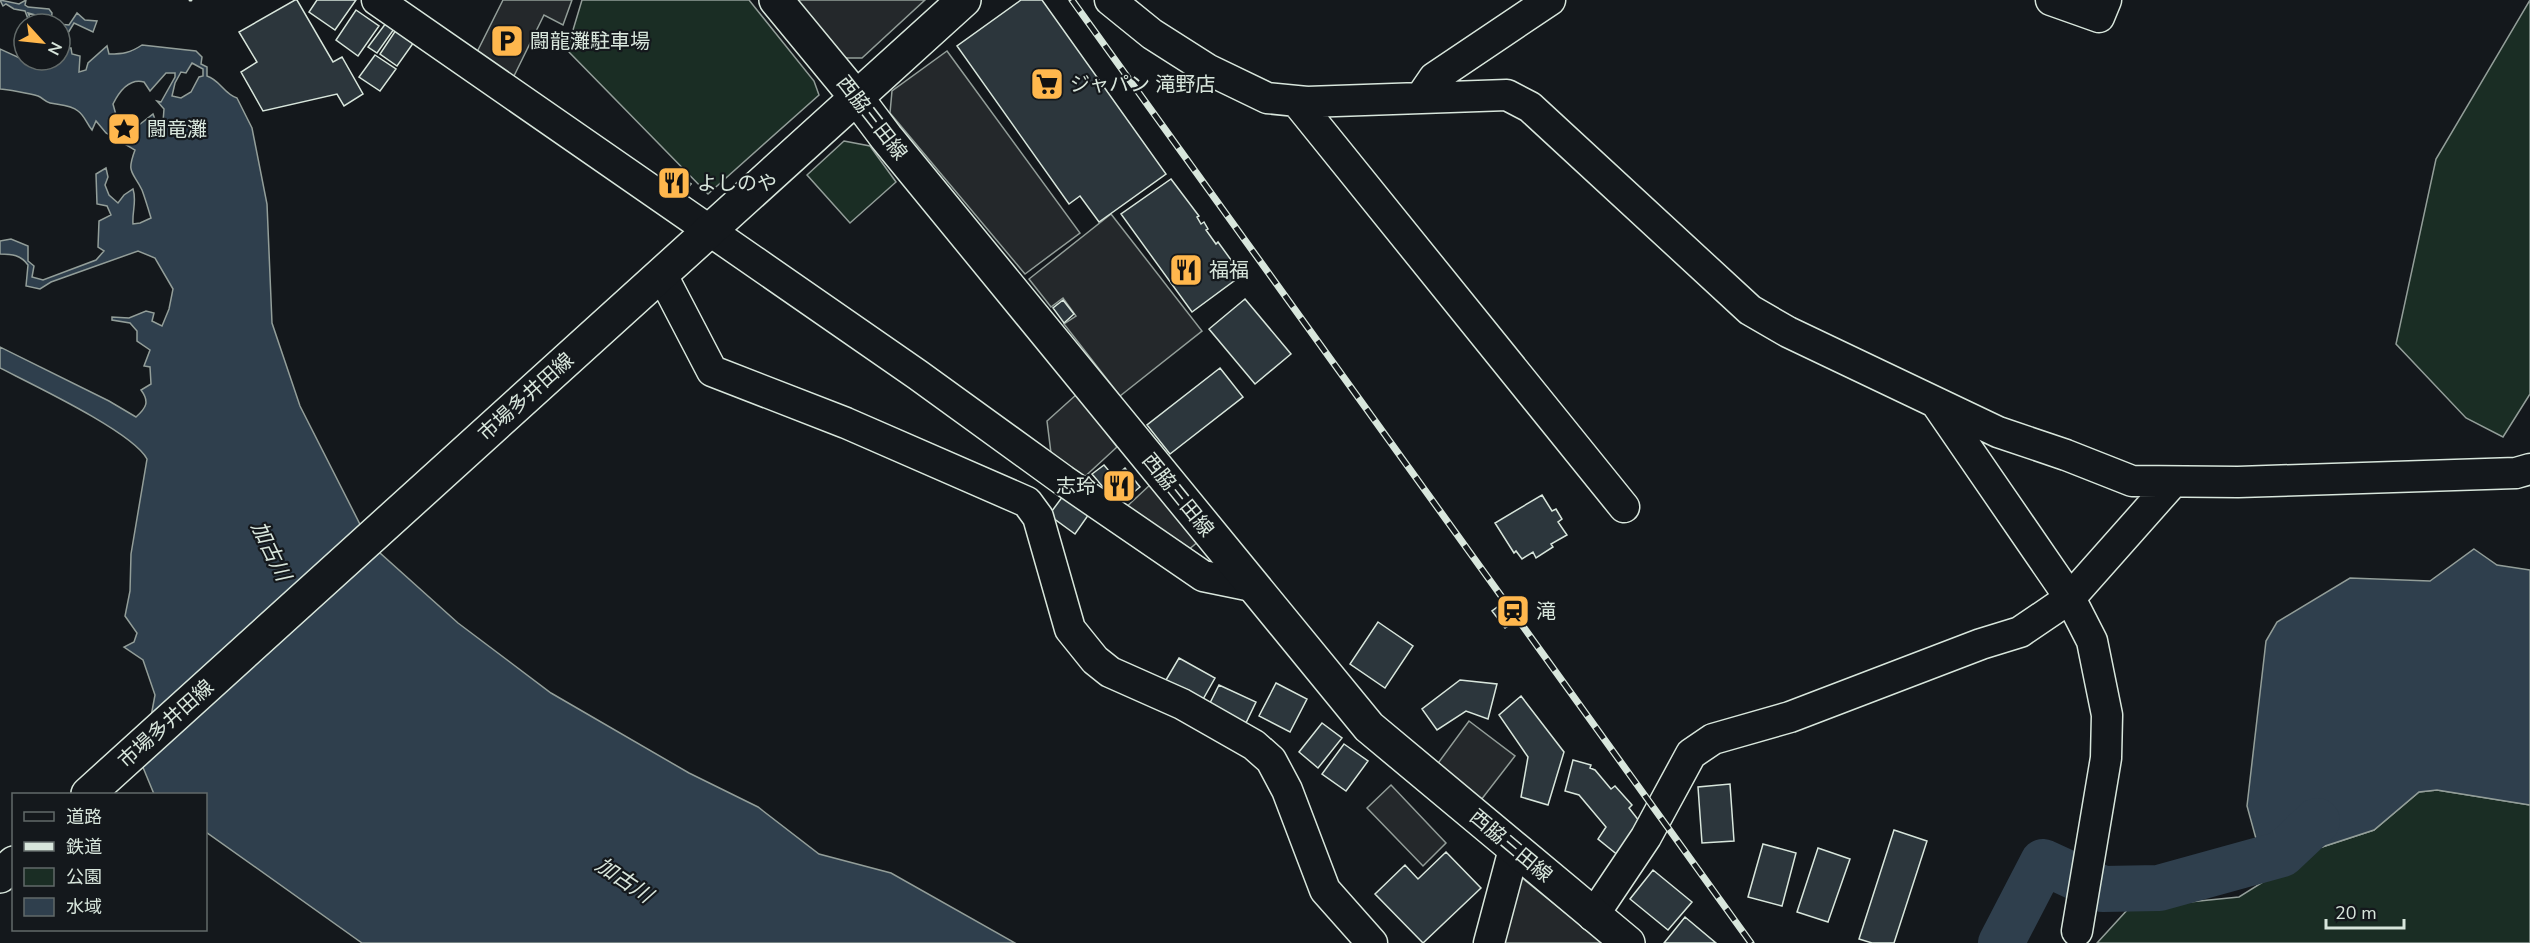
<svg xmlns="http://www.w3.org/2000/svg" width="2530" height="943" viewBox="0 0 2530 943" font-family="'Nunito Sans','Noto Sans JP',sans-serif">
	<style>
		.green { fill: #1a2d24; stroke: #939e99; stroke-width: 1.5 }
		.parking { fill: #24282b; stroke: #939e99; stroke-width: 1.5 }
		.water { fill: #2f3f4d; stroke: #939e99; stroke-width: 1.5; fill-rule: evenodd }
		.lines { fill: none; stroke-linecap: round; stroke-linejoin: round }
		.river { stroke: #2f3f4d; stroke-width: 46 }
		.building { fill: #2c363c; stroke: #d8e6dc; stroke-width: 1.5 }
		.minor-casing { stroke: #d8e6dc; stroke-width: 33 }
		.major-casing { stroke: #d8e6dc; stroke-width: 36 }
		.minor { stroke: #14181c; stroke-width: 30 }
		.major { stroke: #14181c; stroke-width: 33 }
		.rail-casing { stroke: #d8e6dc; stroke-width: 7 }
		.rail { stroke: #14181c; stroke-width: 4.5; stroke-dasharray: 14; stroke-linecap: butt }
		.wall { stroke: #d8e6dc; stroke-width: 3 }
		.labels { text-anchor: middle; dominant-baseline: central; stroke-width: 4.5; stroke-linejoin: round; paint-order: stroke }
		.poi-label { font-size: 20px; fill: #d8e6dc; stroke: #14181c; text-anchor: start }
		.street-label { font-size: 20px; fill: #d8e6dc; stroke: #14181c }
		.water-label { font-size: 21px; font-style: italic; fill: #d8e6dc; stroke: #14181c }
	</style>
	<rect width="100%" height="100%" fill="#14181c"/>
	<!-- green -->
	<path class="green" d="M582,0H749L814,81L819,95L708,194L567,50Z
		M2530,0V394L2503,437L2466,418L2396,344L2436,159Z
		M844,141L870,146L896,182L850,223L807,175Z
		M2437,790L2530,805V943H2097L2129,908L2239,897L2316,849L2374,830L2419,792Z"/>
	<!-- parking -->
	<path class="parking" d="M503,0H572L563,25L544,15L511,82L474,58Z
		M796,0H925L862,58H841Z
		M947,51L1080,233L1025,274L890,113L892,91Z
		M1111,214L1202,331L1120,396L1064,324L1076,316L1063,298L1051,307L1029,279Z
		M1077,394L1117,447L1080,481L1052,461L1047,421Z
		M1152,483L1199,541L1182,555L1121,512Z
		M1469,721L1515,756L1481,800L1436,766Z
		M1391,785L1446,843L1423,866L1367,808Z
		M1521,877L1603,943H1503Z"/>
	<!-- water -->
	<path class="water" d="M0,0L19,4L26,0L25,5L28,7L49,9L52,13L51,22C56,25 63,24 69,25L77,13L85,20L97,21L93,32L74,23L65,38H63L60,46V24H50V19L28,13L31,20L28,19L25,11L14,9L6,4L3,6Z
		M142,45L196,51L202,57L201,64L207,67V76C220,80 224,94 237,98L252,128L267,204L272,323L300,406L370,544L458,623L551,693L689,773L758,807L819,854L891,873L1015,943H362L206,832V794H154L142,765L155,695L143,660L124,647L134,642L137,633L125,616L130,591L131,554L147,459C133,432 31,384 0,368V347L109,401L136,417C146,408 150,402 141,390L151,384L150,367L144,366L150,350L137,341V331L130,323L112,320V317L129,318L146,311L154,313L152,321L162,326L169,309L173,289L155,258L138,251L51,282L40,289L26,286L28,265C21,255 12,254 0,254V241L11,239L28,246V261L34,266L32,277L43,280L96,260L104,251L98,247L99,221L111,215L107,206L97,204L96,174L106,168L108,177L105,185L109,195L118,203L124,195L133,189C137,201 132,211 133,224L140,223L151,218C148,208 145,198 142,190C133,171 126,174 135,150L106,133L96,121L92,130C86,123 85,116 78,111C71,105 59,105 50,103C45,102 43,98 38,96C31,94 6,89 0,89V49L24,60H60V48H71L72,54L80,56L79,72L86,70L88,63L107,46L109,54C123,54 130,53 142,45ZM192,63L203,69V76L199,77L191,92L181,98L172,96L175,83L181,72L186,73ZM166,73H175V77L161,102L157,101L164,109L163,122H156L153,114L139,125L116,115L113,104C119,92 129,78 144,82L150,91Z
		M2474,549L2497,565L2530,570V805L2437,790L2419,792L2374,830L2316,849L2270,878L2265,845L2258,846L2247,806L2266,641L2277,622L2350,578L2430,581Z"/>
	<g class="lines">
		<!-- river -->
		<path class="river" d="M2096,886L2103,889L2159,888L2282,854L2317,821
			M2001,943L2043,862L2080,879"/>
	</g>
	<!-- building -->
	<path class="building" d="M295,0H297L333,62L342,57L363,94L344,106L337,94L263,111L241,72L257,62L239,32Z
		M317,0H356L335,30L309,12Z
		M1021,0H1042L1166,174L1099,222L1080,196L1069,204L957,46Z
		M356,10L379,26L358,56L336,40Z
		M386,23L394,29L377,53L368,47Z
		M396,30L414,42L397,66L380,54Z
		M375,55L396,69L380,91L359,77Z
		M669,168L691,184L681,198L658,182Z
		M1171,179L1199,216L1197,217L1201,224L1204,222L1208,229L1206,230L1216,244L1218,242L1242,275L1192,312L1121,214Z
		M1245,299L1291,354L1255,384L1209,329Z
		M1063,300L1074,314L1064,323L1053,308Z
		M1220,368L1243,397L1170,454L1147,425Z
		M1104,465L1114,477L1125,468L1140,487L1118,505L1092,474Z
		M1542,495L1552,511L1556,509L1562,519L1558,522L1567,535L1551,544L1553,547L1536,558L1533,552L1522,559L1516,551L1514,553L1495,523Z
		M1063,496L1089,514L1075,534L1049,515Z
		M1500,605L1513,623L1505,628L1492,611Z
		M1378,622L1413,646L1385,688L1350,664Z
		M1179,658L1215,678L1202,701L1166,680Z
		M1460,680L1497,684L1488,719L1466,711L1437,730L1422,709Z
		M1276,683L1307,699L1290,732L1259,716Z
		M1219,685L1256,702L1243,729L1206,711Z
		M1521,696L1564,752L1548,805L1521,797L1528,757L1499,715Z
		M1322,723L1342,738L1318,768L1299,752Z
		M1344,744L1368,761L1346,791L1322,774Z
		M1573,760L1591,765L1590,768L1595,770L1611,789L1615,786L1632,805L1629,808L1643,826L1619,856L1598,839L1606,827L1579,795L1565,791Z
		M1730,784L1734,841L1702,843L1698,787Z
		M1894,830L1927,841L1894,943H1872L1859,939Z
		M1763,844L1796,853L1782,906L1748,897Z
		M1818,848L1850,859L1828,922L1797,912Z
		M1446,852L1481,888L1423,943L1375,894L1405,865L1418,879Z
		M1653,870L1692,902L1668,930L1630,899Z
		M1685,917L1716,943H1664Z"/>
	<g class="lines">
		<defs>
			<path id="minor" d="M377,0L918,375L1063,480L1203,576L1252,586
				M1110,0L1152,34L1207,69L1267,98L1307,102L1507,95L1530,107L1750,310L1788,332L1998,432L2066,455L2132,481L2238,482L2516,473L2530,469
				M2051,0L2099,17L2106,0
				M1421,97L1434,78L1550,0
				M1297,102L1624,507
				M662,275L712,371L846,423L1027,502L1038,517L1070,629L1095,660L1110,672L1182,704L1254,745L1271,760L1287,790L1325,890L1372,943
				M1936,403L2070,598L2092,641L2107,715L2106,758L2077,931
				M1593,916L1646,837L1691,754L1713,739L1790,717L1981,644L2020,632L2070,598L2172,483
				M1489,943L1514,849"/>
			<path id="major" d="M776,0L856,97L886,137L1369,727L1628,943
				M88,794L964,0
				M0,876L14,863"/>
		</defs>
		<!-- minor casing -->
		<use href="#minor" class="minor-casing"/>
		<!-- major casing -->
		<use href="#major" class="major-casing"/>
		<!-- minor -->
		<use href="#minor" class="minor"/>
		<!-- major -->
		<use href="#major" class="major"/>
		<defs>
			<path id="rail" d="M1072,0L1751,943"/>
		</defs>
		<!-- rail casing -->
		<use href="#rail" class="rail-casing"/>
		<!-- rail -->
		<use href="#rail" class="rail"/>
		<!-- wall -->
		<path class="wall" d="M190,0H191"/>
	</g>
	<!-- icons -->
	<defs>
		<symbol id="parking-square" viewBox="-11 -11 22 22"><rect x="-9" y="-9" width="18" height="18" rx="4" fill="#ffb74d" stroke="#14181c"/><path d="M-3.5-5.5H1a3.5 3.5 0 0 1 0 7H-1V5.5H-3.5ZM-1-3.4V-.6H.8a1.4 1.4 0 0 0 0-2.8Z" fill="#111"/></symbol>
		<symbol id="supermarket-square" viewBox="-11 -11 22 22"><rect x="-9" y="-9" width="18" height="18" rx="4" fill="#ffb74d" stroke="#14181c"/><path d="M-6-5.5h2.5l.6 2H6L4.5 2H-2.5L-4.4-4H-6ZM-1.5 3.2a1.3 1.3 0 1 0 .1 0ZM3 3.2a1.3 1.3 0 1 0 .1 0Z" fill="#111"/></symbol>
		<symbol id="sight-square" viewBox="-11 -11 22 22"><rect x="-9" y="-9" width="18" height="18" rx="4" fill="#ffb74d" stroke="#14181c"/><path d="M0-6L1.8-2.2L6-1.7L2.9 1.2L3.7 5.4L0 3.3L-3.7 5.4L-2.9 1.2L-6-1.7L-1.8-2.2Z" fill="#111"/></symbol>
		<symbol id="restaurant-square" viewBox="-11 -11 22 22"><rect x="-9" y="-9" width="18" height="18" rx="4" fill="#ffb74d" stroke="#14181c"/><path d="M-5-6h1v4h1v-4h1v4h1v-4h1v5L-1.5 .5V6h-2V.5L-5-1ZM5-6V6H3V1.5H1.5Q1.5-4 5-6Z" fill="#111"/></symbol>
		<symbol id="station-square" viewBox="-11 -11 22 22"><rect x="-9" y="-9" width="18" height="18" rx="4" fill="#ffb74d" stroke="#14181c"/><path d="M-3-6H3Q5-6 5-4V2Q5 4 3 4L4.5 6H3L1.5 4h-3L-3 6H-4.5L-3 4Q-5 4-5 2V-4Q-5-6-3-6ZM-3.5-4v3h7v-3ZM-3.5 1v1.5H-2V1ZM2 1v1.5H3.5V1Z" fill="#111"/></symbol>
	</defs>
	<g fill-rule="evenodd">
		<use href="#parking-square" x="488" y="22" width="38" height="38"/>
		<use href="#supermarket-square" x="1028" y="65" width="38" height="38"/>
		<use href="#sight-square" x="105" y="110" width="38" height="38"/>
		<use href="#restaurant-square" x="655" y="164" width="38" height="38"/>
		<use href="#restaurant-square" x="1167" y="251" width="38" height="38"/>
		<use href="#restaurant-square" x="1100" y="467" width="38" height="38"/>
		<use href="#station-square" x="1494" y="592" width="38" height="38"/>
	</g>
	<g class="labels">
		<!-- poi labels -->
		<g class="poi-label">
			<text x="530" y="41">闘龍灘駐車場</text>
			<text x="1070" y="84">ジャパン 滝野店</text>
			<text x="147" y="129">闘竜灘</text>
			<text x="697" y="183">よしのや</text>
			<text x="1209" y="270">福福</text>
			<text x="1096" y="486" text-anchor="end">志玲</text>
			<text x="1536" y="611">滝</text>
		</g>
		<!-- street labels -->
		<g class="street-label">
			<text transform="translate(872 118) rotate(52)">西脇三田線</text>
			<text transform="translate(526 397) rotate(-42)">市場多井田線</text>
			<text transform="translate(1178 495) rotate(51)">西脇三田線</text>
			<text transform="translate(166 724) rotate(-42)">市場多井田線</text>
			<text transform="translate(1511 846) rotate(40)">西脇三田線</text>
		</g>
		<!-- water labels -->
		<g class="water-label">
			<text transform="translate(271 551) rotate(64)">加古川</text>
			<text transform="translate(624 880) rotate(34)">加古川</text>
		</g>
	</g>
	<!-- legend -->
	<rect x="12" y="793" width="195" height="138" fill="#14181c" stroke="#626a69" stroke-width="1.5"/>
	<rect x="24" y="812" width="30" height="9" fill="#14181c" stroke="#626a69" stroke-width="1.5"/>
	<text x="66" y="823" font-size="18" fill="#d8e6dc">道路</text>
	<rect x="24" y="842" width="30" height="9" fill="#d8e6dc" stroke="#626a69" stroke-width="1.5"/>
	<text x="66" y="853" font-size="18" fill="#d8e6dc">鉄道</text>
	<rect x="24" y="868" width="30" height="18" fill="#1a2d24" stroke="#626a69" stroke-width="1.5"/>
	<text x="66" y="883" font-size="18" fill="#d8e6dc">公園</text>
	<rect x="24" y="898" width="30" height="18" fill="#2f3f4d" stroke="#626a69" stroke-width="1.5"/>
	<text x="66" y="913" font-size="18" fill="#d8e6dc">水域</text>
	<!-- north arrow -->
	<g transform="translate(42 42) rotate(117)"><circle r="28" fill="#14181c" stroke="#626a69" stroke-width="1.5"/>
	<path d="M0-4.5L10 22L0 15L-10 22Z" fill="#ffb74d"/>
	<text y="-9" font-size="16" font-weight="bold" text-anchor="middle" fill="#d8e6dc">N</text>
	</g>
	<!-- scale -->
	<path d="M2326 919v9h78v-9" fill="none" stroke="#d8e6dc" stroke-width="3"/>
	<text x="2335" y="919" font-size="18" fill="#d8e6dc" stroke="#14181c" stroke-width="4.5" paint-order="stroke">20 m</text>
</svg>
